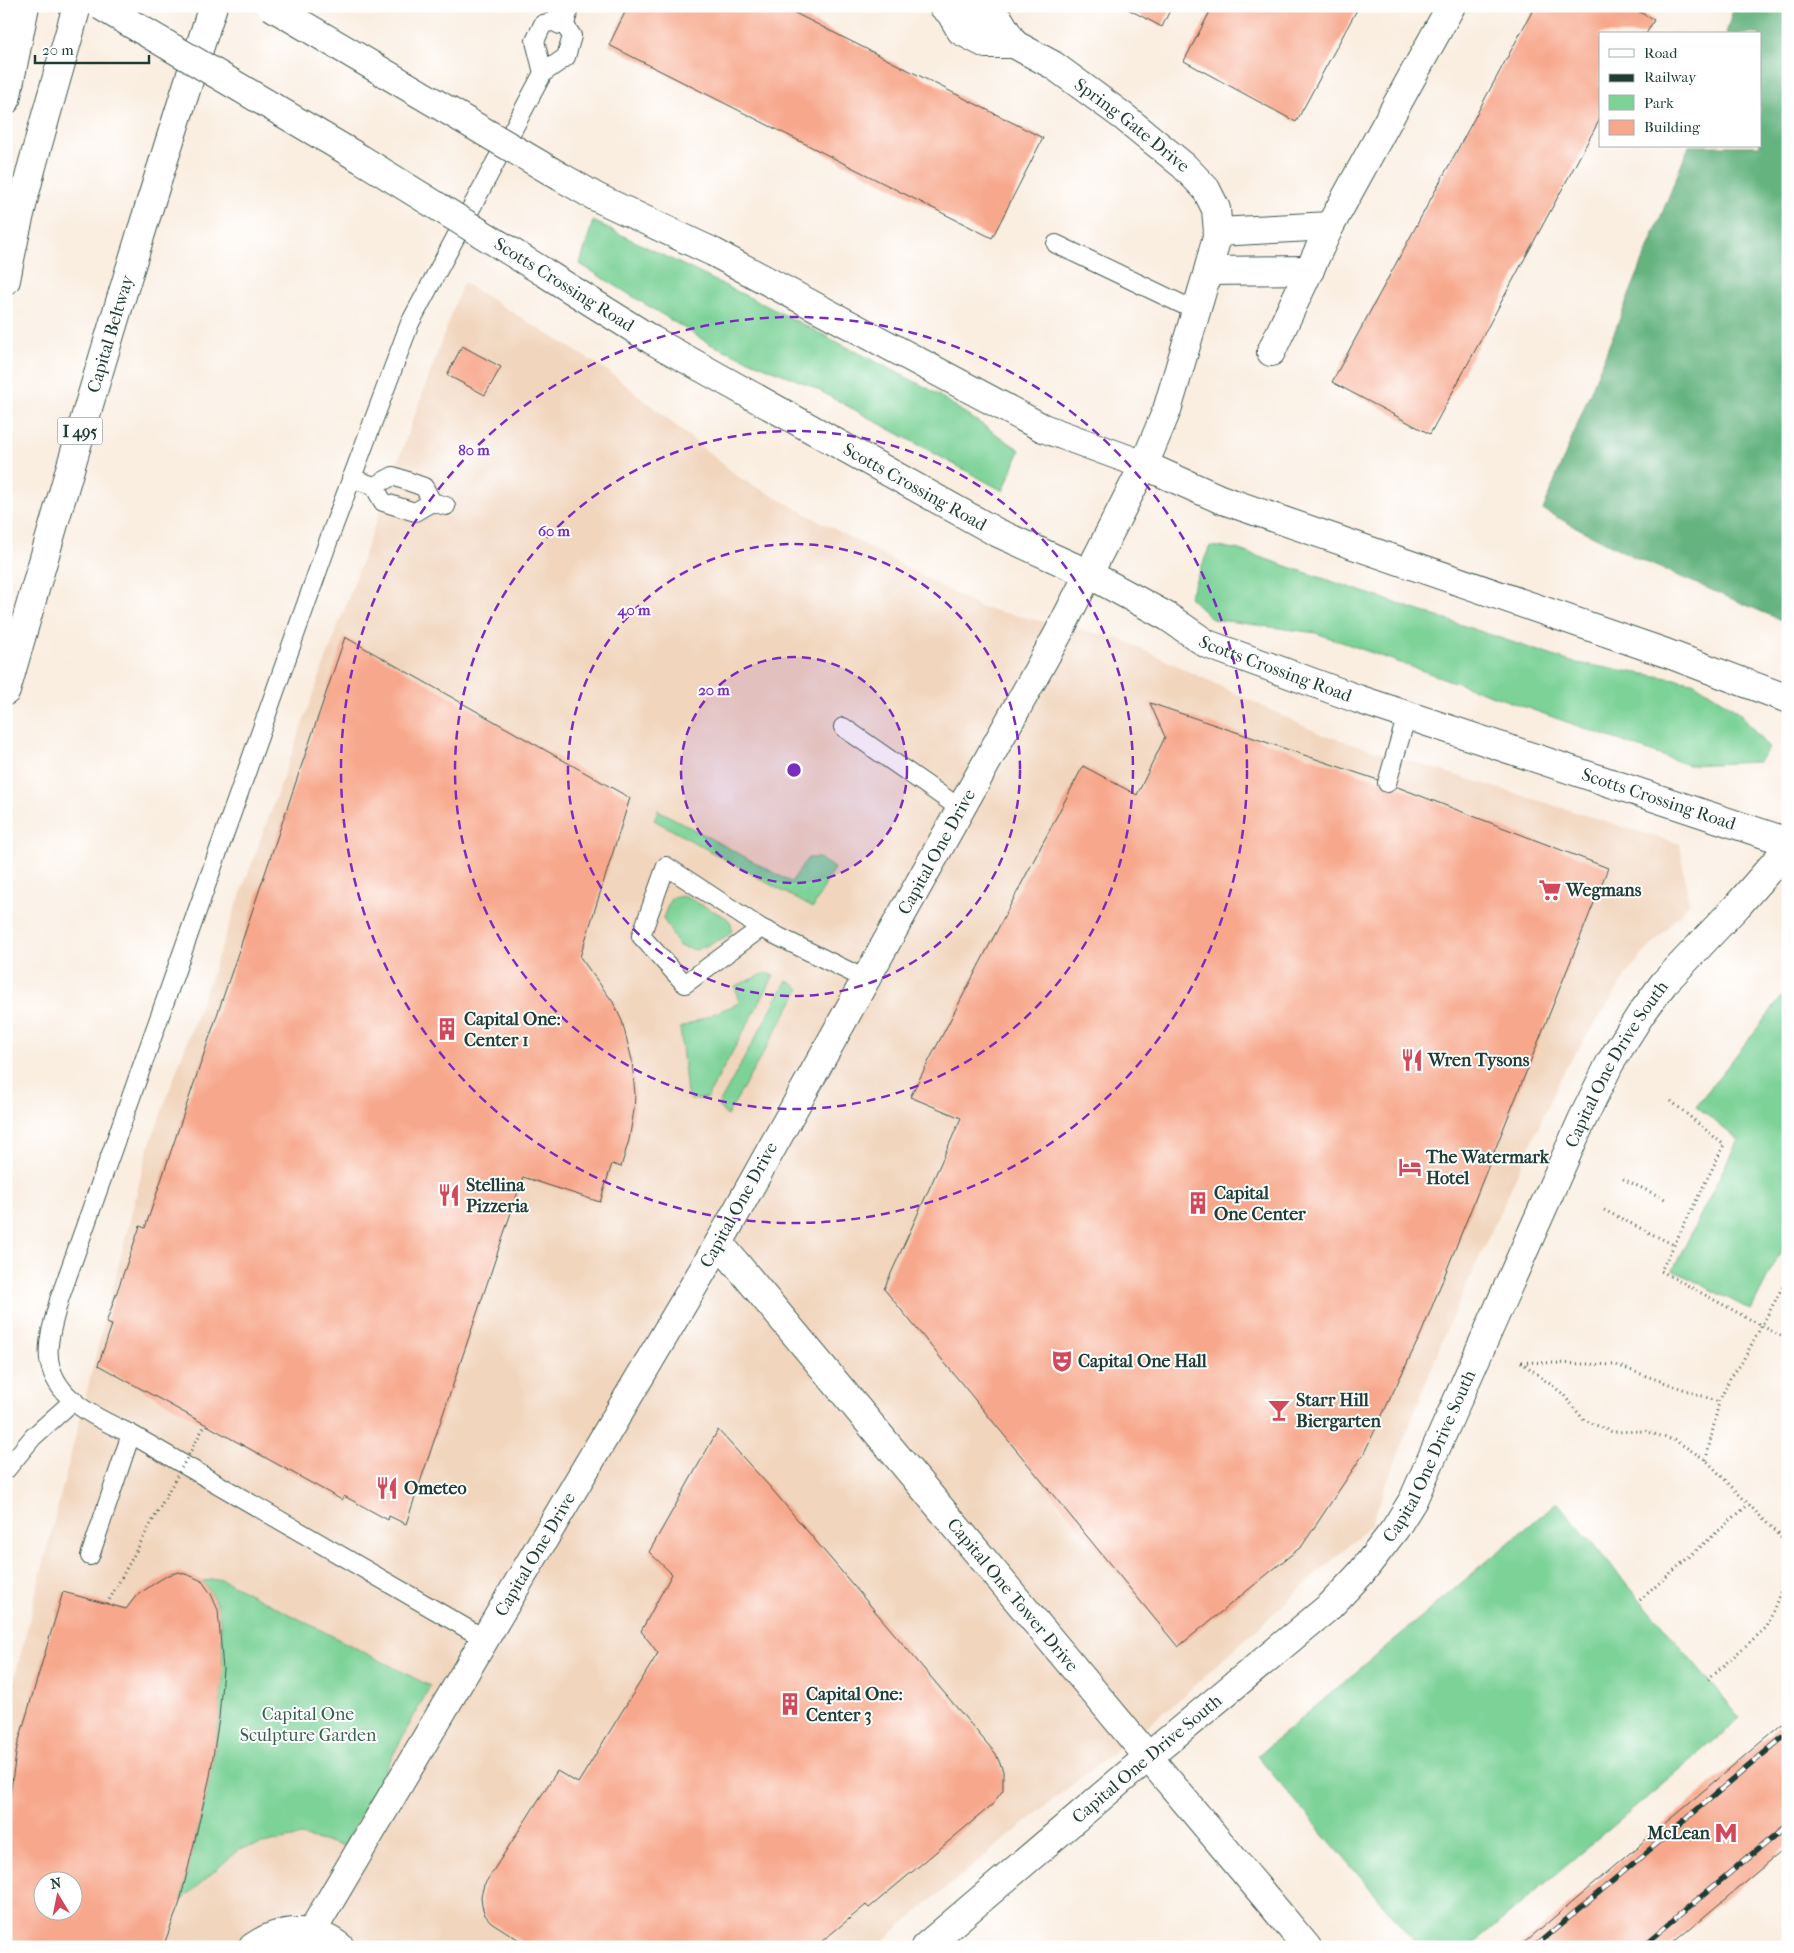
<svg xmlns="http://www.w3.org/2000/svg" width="1794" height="1953" viewBox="0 0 1794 1953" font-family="'IM FELL French Canon',serif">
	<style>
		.built { fill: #f1d5bd; fill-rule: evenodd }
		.green { fill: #7cd297; stroke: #4e8866 }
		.forest { fill: #65b480; stroke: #42785a }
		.building { fill: #f7a88c; fill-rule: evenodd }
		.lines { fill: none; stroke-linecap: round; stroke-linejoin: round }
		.service-casing { stroke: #40584e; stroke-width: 20 }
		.minor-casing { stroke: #40584e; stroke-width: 30 }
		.tertiary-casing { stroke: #40584e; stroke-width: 30 }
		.secondary-casing { stroke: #40584e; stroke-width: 30 }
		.motorway-casing { stroke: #40584e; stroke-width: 30 }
		.path { stroke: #40584e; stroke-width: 3; stroke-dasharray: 1 4; stroke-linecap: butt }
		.service { stroke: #fff; stroke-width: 18 }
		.minor { stroke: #fff; stroke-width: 28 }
		.tertiary { stroke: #fff; stroke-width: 28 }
		.secondary { stroke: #fff; stroke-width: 28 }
		.motorway { stroke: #fff; stroke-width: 28 }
		.rail-casing { stroke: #1f3d34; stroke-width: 5.5 }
		.rail { stroke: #fff; stroke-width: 4; stroke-dasharray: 11; stroke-linecap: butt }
		.secondary-bridge-casing { stroke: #40584e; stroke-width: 30; stroke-linecap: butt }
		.path-bridge { stroke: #40584e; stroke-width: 3; stroke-dasharray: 1 4; stroke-linecap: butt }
		.secondary-bridge { stroke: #fff; stroke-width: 28 }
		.ring { fill: none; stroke: #7b2cbf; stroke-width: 2.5; stroke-dasharray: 9 6 }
		.labels { text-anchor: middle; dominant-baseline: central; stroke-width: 4; stroke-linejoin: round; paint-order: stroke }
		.shield { fill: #fff; stroke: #627771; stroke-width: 1 }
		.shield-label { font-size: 16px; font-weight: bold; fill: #1f3d34 }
		.street-label { font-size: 18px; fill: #1f3d34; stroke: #fff }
		.poi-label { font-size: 18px; font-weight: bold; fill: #1f3d34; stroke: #fff; text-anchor: start }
		.park-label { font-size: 18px; fill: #36624d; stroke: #fff }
		.centre { fill: #7b2cbf; stroke: #fff; stroke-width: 2.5 }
		.ring-label { font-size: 15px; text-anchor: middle; font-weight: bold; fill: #7b2cbf; stroke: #fff; stroke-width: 4; stroke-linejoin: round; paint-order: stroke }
	</style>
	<rect width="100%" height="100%" fill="#fff"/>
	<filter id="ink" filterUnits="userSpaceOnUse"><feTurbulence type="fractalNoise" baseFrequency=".02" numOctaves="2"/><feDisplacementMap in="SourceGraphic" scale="10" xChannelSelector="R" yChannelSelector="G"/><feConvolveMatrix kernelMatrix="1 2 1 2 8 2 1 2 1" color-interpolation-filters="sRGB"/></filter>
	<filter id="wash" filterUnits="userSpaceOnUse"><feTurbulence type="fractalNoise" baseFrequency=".0096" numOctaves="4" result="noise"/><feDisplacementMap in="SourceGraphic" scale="20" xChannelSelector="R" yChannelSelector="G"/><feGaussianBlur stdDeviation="1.12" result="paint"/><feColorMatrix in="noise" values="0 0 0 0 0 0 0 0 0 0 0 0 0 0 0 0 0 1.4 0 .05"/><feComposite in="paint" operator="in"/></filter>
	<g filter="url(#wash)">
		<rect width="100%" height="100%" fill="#faeee1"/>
		<!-- built -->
		<path class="built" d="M463,282L611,373L740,478L979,607L1121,639L1321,734L1680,844L1689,904L1632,967L1564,1071L1445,1333L1371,1525L1173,1705L1048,1804L875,1947H6V1712L147,1152ZM42,1880H72V1910H42Z"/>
		<!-- green -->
		<path class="green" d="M593,221L771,308L929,389L1020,450L1003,491L809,385L710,344L580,264Z
			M1210,546L1236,549L1571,662L1693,682L1738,711L1769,749L1758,762L1688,765L1316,633L1212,619L1189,597Z
			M658,810L791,882L808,858H819L834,868L813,908L654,820Z
			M684,896L727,918L731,923L732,931L726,937L696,950L679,946L663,918L671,898Z
			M766,973L774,976L707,1098L691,1100L687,1093L680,1028L739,1003L735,986Z
			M787,980L800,989L727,1116L718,1106Z
			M1788,989V1237L1751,1310L1673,1270L1738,1140L1696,1106Z
			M1557,1502L1741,1718L1470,1947H1420L1257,1756Z
			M221,1579L430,1686L344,1846L301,1836L239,1849L180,1902C197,1834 216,1765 221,1695C223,1667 224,1638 218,1611C216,1600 209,1590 202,1581Z"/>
		<!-- forest -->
		<path class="forest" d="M1734,6H1788V623L1632,556L1543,510L1689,146H1760V34H1726Z"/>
		<g id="blocks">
			<!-- building -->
			<path class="building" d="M628,6H781L1043,138L992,238L609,45Z
				M1122,6H1172L1162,27Z
				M1213,6H1359L1296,122L1184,61Z
				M1535,6H1629L1654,20L1646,34H1600V119L1430,434L1332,382Z
				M462,346L501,367L485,395L447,375Z
				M345,637L630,798L580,957L613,1002L622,1021L632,1060L635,1095L634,1110L629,1140L621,1167L612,1164L600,1202L523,1177L406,1524L389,1516L388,1520L344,1496L342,1500L98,1365L112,1325L106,1323L140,1226L145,1228Z
				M1150,703L1387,783L1608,868L1421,1334L1364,1453L1302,1546L1178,1647L884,1289L961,1118L910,1097L1083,766L1137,795L1165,737Z
				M718,1430L770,1487L996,1754L1003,1771V1790L992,1805L869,1908L866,1905L815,1947H530L491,1922L485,1915L482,1906L481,1896L484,1885L557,1771L578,1783L658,1653L641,1631L672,1574L649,1552Z
				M179,1572L191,1576L202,1581L211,1594L218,1610L223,1669L219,1718L210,1776L180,1902L163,1947H6V1824L17,1747L63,1592L126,1609L136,1596L155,1583L168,1575ZM42,1880H72V1910H42Z
				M1788,1719V1846L1668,1947H1519Z"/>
		</g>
	</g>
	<g filter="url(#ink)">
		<use href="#blocks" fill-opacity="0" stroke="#40584e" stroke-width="1"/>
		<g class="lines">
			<defs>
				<path id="service" d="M1056,244L1196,311
					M351,478L374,486L383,502L415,512L432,502L446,506
					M374,486L393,476L424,487L432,502
					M843,727L961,809
					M1387,783L1407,715
					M761,928L685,984L641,936L666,866L761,928L865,979
					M6,1470L33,1437L74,1400
					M90,1556L131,1434
					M485,1639L131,1434C101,1420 61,1403 51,1368C44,1347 54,1321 59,1300L333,528L410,323L543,73L566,57L572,36L561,20L543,24L535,41L543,73"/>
				<g id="minor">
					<path id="s1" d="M943,6L950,12L961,31L986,44H1014L1053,65L1124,117L1184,166L1206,189L1216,209L1218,232L1208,271L1167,410L1144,465"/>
					<path d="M950,12L975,9L1000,21L1014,44"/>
					<path d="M561,20L565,6"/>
					<path d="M1218,232L1330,226"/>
					<path d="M1208,271L1310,270"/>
					<path d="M1271,352L1330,226L1451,6"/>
					<path id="s2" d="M311,1933L719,1243"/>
					<path d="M253,1947C280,1928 314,1926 340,1947"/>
					<path id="s3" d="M925,1947L1148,1757L1330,1606L1361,1573L1395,1529L1413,1500L1582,1120L1610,1063L1641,1014L1664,983L1738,905L1788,848"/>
				</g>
				<g id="tertiary">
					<path id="s4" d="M1144,465L1058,634L719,1243L1307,1947"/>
				</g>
				<g id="secondary">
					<path d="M561,177L596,197L713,252L1043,428L1144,465L1220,499L1666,653L1788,699"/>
					<path id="s5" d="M542,271L652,340L996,532L1089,574L1168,617L1207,644L1358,699L1788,842"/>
				</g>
				<g id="motorway">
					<path d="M6,100L25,6"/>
					<path d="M6,280C23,187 52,97 77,6"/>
					<path id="s6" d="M6,691C71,461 139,233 213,6"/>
				</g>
			</defs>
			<!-- service casing -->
			<use href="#service" class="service-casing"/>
			<!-- minor casing -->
			<use href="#minor" class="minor-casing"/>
			<!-- tertiary casing -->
			<use href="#tertiary" class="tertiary-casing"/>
			<!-- secondary casing -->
			<use href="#secondary" class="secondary-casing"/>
			<!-- motorway casing -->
			<use href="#motorway" class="motorway-casing"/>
			<!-- path -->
			<path class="path" d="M1671,1101L1724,1145L1661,1271L1788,1340
				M1623,1179L1665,1199
				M1604,1210L1674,1245
				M1521,1362L1562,1393L1584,1420L1612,1432L1645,1431L1676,1441L1706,1460L1788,1545
				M1522,1362L1616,1365L1719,1402
				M1706,1460L1719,1402L1730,1378L1741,1364L1788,1277
				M1784,1541L1788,1538
				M1640,1600L1749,1504
				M1708,1679L1767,1627L1788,1572"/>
			<!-- service -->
			<use href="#service" class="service"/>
			<!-- minor -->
			<use href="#minor" class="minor"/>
			<!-- tertiary -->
			<use href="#tertiary" class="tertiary"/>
			<!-- secondary -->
			<use href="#secondary" class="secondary"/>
			<!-- motorway -->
			<use href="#motorway" class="motorway"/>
			<defs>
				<path id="rail" d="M1534,1947L1788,1733
					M1641,1947L1788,1824"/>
			</defs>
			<!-- rail casing -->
			<use href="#rail" class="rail-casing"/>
			<!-- rail -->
			<use href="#rail" class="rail"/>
			<defs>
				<path id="secondary-bridge" d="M101,6L361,159L542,271
					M271,6L561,177"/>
			</defs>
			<!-- secondary-bridge casing -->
			<use href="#secondary-bridge" class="secondary-bridge-casing"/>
			<!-- path-bridge -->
			<path class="path-bridge" d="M107,1604L205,1425"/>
			<!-- secondary-bridge -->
			<use href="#secondary-bridge" class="secondary-bridge"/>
		</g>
	</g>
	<!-- distance rings -->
	<circle cx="794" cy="770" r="113" fill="#7b2cbf" fill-opacity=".12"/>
	<g class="ring">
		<circle cx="794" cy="770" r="113"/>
		<circle cx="794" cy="770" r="226"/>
		<circle cx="794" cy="770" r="339"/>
		<circle cx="794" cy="770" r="453"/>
	</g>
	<!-- icons -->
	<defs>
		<symbol id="supermarket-bare" viewBox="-9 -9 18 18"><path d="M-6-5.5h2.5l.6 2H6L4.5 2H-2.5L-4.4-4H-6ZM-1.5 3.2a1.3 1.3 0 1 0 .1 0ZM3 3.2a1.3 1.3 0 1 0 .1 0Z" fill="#d1495b" stroke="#fff" stroke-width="2.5" paint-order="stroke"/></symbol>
		<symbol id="building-bare" viewBox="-9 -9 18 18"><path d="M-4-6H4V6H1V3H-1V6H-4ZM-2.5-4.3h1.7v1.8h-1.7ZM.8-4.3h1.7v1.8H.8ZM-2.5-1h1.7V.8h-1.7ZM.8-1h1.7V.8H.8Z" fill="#d1495b" stroke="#fff" stroke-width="2.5" paint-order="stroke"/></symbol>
		<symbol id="restaurant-bare" viewBox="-9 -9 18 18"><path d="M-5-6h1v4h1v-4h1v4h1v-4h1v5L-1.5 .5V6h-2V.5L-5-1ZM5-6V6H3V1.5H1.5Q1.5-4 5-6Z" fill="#d1495b" stroke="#fff" stroke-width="2.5" paint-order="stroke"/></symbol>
		<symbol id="hotel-bare" viewBox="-9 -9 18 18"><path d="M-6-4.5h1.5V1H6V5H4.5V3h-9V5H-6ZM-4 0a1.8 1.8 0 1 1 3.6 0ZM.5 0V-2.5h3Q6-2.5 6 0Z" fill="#d1495b" stroke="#fff" stroke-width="2.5" paint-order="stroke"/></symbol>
		<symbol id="theatre-bare" viewBox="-9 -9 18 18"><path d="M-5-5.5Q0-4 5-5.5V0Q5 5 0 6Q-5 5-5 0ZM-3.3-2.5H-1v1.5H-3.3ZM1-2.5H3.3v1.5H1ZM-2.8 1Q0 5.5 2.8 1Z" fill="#d1495b" stroke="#fff" stroke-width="2.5" paint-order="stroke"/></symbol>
		<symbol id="bar-bare" viewBox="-9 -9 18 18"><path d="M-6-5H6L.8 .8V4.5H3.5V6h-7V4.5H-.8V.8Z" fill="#d1495b" stroke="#fff" stroke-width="2.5" paint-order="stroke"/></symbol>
		<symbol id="metro-bare" viewBox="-9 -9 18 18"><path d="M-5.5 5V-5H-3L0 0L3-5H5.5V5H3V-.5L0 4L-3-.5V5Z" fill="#d1495b" stroke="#fff" stroke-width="2.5" paint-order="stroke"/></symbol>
	</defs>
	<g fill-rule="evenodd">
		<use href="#supermarket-bare" x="1534" y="874" width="32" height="32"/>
		<use href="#building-bare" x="431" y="1013" width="32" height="32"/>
		<use href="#restaurant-bare" x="1396" y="1044" width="32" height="32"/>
		<use href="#hotel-bare" x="1394" y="1151" width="32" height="32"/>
		<use href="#restaurant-bare" x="433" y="1179" width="32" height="32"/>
		<use href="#building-bare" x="1182" y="1187" width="32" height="32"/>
		<use href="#theatre-bare" x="1046" y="1345" width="32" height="32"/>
		<use href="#bar-bare" x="1263" y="1394" width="32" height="32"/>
		<use href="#restaurant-bare" x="371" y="1472" width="32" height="32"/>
		<use href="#building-bare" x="774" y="1688" width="32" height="32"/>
		<use href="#metro-bare" x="1710" y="1817" width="32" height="32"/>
	</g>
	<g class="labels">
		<!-- shield labels -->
		<rect class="shield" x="57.5" y="417.5" width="45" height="27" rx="4"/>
		<g class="shield-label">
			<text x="80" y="431">I 495</text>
		</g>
		<!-- street labels -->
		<g class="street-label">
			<text stroke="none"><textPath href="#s1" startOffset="231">Spring Gate Drive</textPath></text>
			<text transform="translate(564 285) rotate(32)">Scotts Crossing Road</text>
			<text stroke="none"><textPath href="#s6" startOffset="372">Capital Beltway</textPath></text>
			<text stroke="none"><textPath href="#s5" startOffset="431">Scotts Crossing Road</textPath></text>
			<text stroke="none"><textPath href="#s5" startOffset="836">Scotts Crossing Road</textPath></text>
			<text stroke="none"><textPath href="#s5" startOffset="1241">Scotts Crossing Road</textPath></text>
			<text transform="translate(937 852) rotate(-61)">Capital One Drive</text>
			<text stroke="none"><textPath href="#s3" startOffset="1146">Capital One Drive South</textPath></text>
			<text transform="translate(739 1205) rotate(-61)">Capital One Drive</text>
			<text stroke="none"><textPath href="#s3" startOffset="711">Capital One Drive South</textPath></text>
			<text stroke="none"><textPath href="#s2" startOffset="440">Capital One Drive</textPath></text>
			<text stroke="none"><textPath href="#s4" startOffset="1345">Capital One Tower Drive</textPath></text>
			<text stroke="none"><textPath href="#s3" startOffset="291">Capital One Drive South</textPath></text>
		</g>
		<!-- poi labels -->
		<g class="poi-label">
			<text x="1566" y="890">Wegmans</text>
			<text x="464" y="1019">Capital One:<tspan x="464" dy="21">Center 1</tspan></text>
			<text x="1428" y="1060">Wren Tysons</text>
			<text x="1426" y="1157">The Watermark<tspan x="1426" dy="21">Hotel</tspan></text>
			<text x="466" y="1185">Stellina<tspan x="466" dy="21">Pizzeria</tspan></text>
			<text x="1214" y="1193">Capital<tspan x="1214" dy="21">One Center</tspan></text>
			<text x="1078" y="1361">Capital One Hall</text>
			<text x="1296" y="1400">Starr Hill<tspan x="1296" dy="21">Biergarten</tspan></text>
			<text x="404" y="1488">Ometeo</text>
			<text x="806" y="1694">Capital One:<tspan x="806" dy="21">Center 3</tspan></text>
			<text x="1710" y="1833" text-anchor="end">McLean</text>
		</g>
		<!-- park labels -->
		<g class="park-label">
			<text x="308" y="1714">Capital One<tspan x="308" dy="21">Sculpture Garden</tspan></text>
		</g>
	</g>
	<circle cx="794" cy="770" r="8" class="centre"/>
	<g class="ring-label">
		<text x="474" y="455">80 m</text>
		<text x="554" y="536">60 m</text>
		<text x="634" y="615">40 m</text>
		<text x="714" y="695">20 m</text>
	</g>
	<!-- margin -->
	<rect width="1794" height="1953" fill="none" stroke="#fff" stroke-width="25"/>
	<!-- legend -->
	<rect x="1599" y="32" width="162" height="115" fill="#ffffff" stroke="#a5b1ae"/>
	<rect x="1609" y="49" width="25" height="8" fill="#ffffff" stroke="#a5b1ae"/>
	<text x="1644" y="58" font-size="15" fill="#1f3d34">Road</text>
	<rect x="1609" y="74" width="25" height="8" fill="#1f3d34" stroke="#a5b1ae"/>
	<text x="1644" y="82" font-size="15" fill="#1f3d34">Railway</text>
	<rect x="1609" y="95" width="25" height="15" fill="#7cd297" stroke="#a5b1ae"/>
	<text x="1644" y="108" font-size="15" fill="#1f3d34">Park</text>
	<rect x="1609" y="120" width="25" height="15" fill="#f7a88c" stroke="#a5b1ae"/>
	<text x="1644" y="132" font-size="15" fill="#1f3d34">Building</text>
	<!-- north arrow -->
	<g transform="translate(58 1896) rotate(350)"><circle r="24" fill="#ffffff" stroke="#a5b1ae"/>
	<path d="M0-4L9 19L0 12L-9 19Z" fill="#d1495b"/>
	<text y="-8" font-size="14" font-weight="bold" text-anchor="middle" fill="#1f3d34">N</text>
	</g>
	<!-- scale -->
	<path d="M35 55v8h114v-8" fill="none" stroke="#1f3d34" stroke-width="2.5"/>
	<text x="42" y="55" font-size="15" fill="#1f3d34" stroke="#ffffff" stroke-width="4" paint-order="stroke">20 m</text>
</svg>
